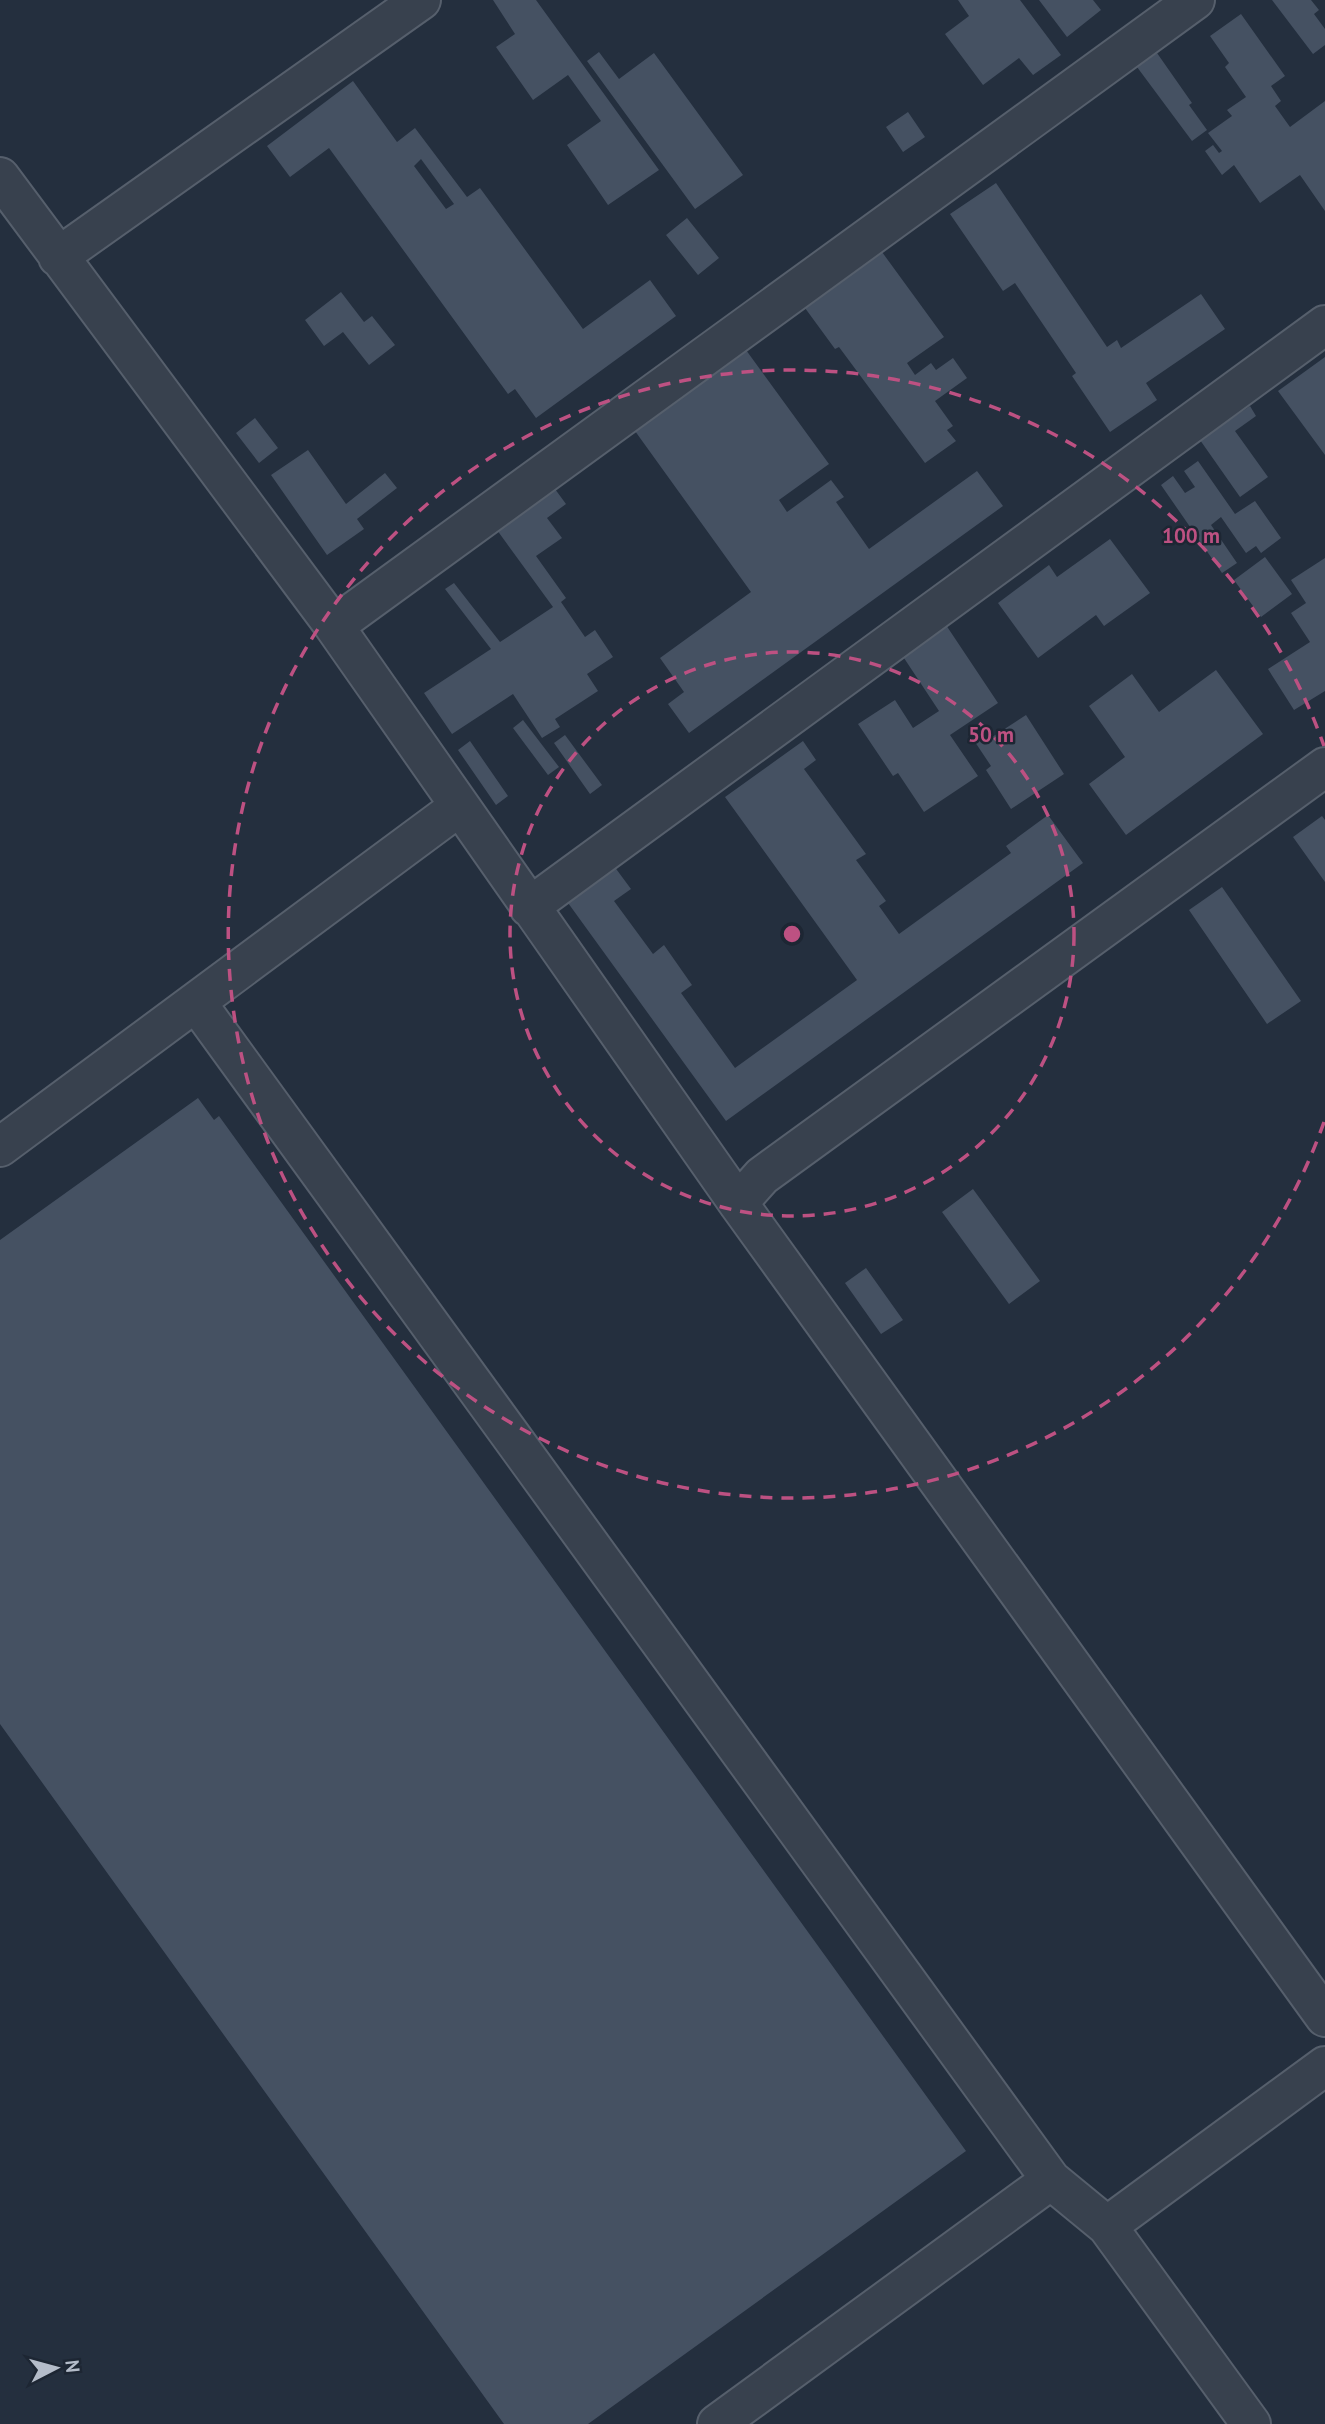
<svg xmlns="http://www.w3.org/2000/svg" width="1325" height="2424" viewBox="0 0 1325 2424" font-family="'PT Sans',sans-serif">
	<style>
		.building { fill: #455162; fill-rule: evenodd }
		.lines { fill: none; stroke-linecap: round; stroke-linejoin: round }
		.minor-casing { stroke: #565f6c; stroke-width: 42 }
		.minor { stroke: #38414e; stroke-width: 38 }
		.ring { fill: none; stroke: #bd5182; stroke-width: 3.5; stroke-dasharray: 12 9 }
		.centre { fill: #bd5182; stroke: #1d2633; stroke-width: 3.5 }
		.ring-label { font-size: 21px; text-anchor: middle; font-weight: bold; fill: #bd5182; stroke: #1d2633; stroke-width: 5; stroke-linejoin: round; paint-order: stroke }
	</style>
	<rect width="100%" height="100%" fill="#242f3e"/>
	<!-- building -->
	<path class="building" d="M493,0H536L659,170L608,205L567,145L601,121L568,75L533,100L496,47L515,34Z
		M958,0H1020L1061,55L1033,75L1019,58L983,85L945,34L969,16Z
		M1039,0H1093L1101,10L1067,37Z
		M1272,0H1311L1319,10L1314,14L1325,29V45L1313,54Z
		M1241,14L1285,76L1271,86L1281,101L1275,106L1290,127L1325,101V211L1300,175L1260,203L1234,165L1222,175L1205,151L1213,145L1219,153L1222,151L1208,133L1232,116L1227,110L1246,97L1225,67L1229,63L1210,36Z
		M599,52L619,79L654,53L743,175L695,209L587,61Z
		M1157,53L1192,103L1189,105L1207,130L1192,141L1137,67Z
		M353,81L397,142L415,128L467,197L480,188L583,329L650,280L676,316L536,418L515,389L508,394L329,148L290,177L267,146ZM421,159L454,204L446,209L414,166Z
		M908,112L925,137L903,152L886,127Z
		M996,183L1107,347L1117,340L1121,348L1201,294L1225,329L1146,383L1157,400L1110,432L1072,376L1076,373L1015,283L1003,291L950,214Z
		M687,218L719,258L698,275L666,235Z
		M882,252L944,337L907,363L915,375L931,363L936,370L953,358L967,378L935,401L953,426L947,430L956,441L925,463L839,347L835,349L805,308Z
		M341,292L364,322L372,316L395,345L369,365L343,332L324,346L305,320Z
		M746,350L829,464L779,500L787,512L831,480L844,497L836,502L869,549L977,471L1003,506L689,733L668,704L684,692L660,658L751,592L635,431Z
		M1325,357V455L1278,391Z
		M1250,406L1256,416L1235,431L1268,477L1240,497L1200,440Z
		M255,418L278,448L259,463L236,433Z
		M308,450L346,504L385,473L397,488L357,519L364,529L327,555L271,475Z
		M1198,461L1235,514L1255,501L1281,538L1261,553L1256,546L1246,553L1221,517L1211,525L1237,563L1222,573L1161,485L1173,476L1185,493L1195,487L1184,471Z
		M555,489L566,504L547,518L562,538L536,556L566,598L561,602L585,637L595,630L613,657L587,674L598,691L555,719L560,727L542,738L513,694L452,734L424,693L491,649L445,589L454,583L500,642L553,607L497,530Z
		M1110,539L1150,593L1104,626L1096,615L1038,658L998,603L1049,565L1057,577Z
		M1265,557L1292,594L1261,617L1234,580Z
		M1325,558V691L1294,710L1268,669L1310,642L1291,613L1306,603L1291,580Z
		M946,625L998,703L950,735L978,776L924,812L898,773L893,776L858,724L895,700L913,728L939,711L902,655Z
		M1216,670L1263,734L1126,835L1089,784L1125,757L1089,706L1132,674L1159,712Z
		M1026,715L1064,774L1011,809L986,770L991,766L971,736L980,730L986,741Z
		M523,720L559,767L548,775L513,728Z
		M565,735L602,785L590,794L554,743Z
		M470,741L508,796L496,805L458,750Z
		M803,741L816,760L804,769L866,854L856,860L886,901L879,906L899,934L1011,853L1006,846L1048,815L1083,863L726,1121L563,896L611,862L631,889L614,901L653,954L664,945L692,985L681,993L735,1068L857,980L725,797Z
		M1322,816L1325,820V882L1293,837Z
		M1222,887L1301,1001L1267,1024L1189,910Z
		M198,1098L214,1120L219,1116L966,2151L588,2424H504L0,1724V1240Z
		M973,1189L1040,1281L1009,1304L942,1212Z
		M866,1268L903,1320L881,1334L845,1283Z"/>
	<g class="lines">
		<defs>
			<path id="minor" d="M0,177L334,626L738,1203L1325,2017
				M58,257L421,0
				M334,626L1195,0
				M529,907L1325,325
				M196,1002L1051,2180L1107,2226L1251,2424
				M0,1147L460,806
				M738,1203L762,1176L1325,767
				M1107,2226L1325,2066
				M717,2424L1051,2180"/>
		</defs>
		<!-- minor casing -->
		<use href="#minor" class="minor-casing"/>
		<!-- minor -->
		<use href="#minor" class="minor"/>
	</g>
	<!-- distance rings -->
	<g class="ring">
		<circle cx="792" cy="934" r="282"/>
		<path d="M1324 1122A564 564 0 1 1 1324 746"/>
	</g>
	<circle cx="792" cy="934" r="10" class="centre"/>
	<g class="ring-label">
		<text x="1191" y="543">100 m</text>
		<text x="991" y="742">50 m</text>
	</g>
	<!-- north arrow -->
	<g transform="translate(56 2368) rotate(84)" stroke="#1d2633" stroke-width="5" paint-order="stroke">
	<path d="M0-5L12 26L0 18L-12 26Z" fill="#b4bcc9"/>
	<text y="-10" font-size="19" font-weight="bold" text-anchor="middle" fill="#b4bcc9">N</text>
	</g>
</svg>
